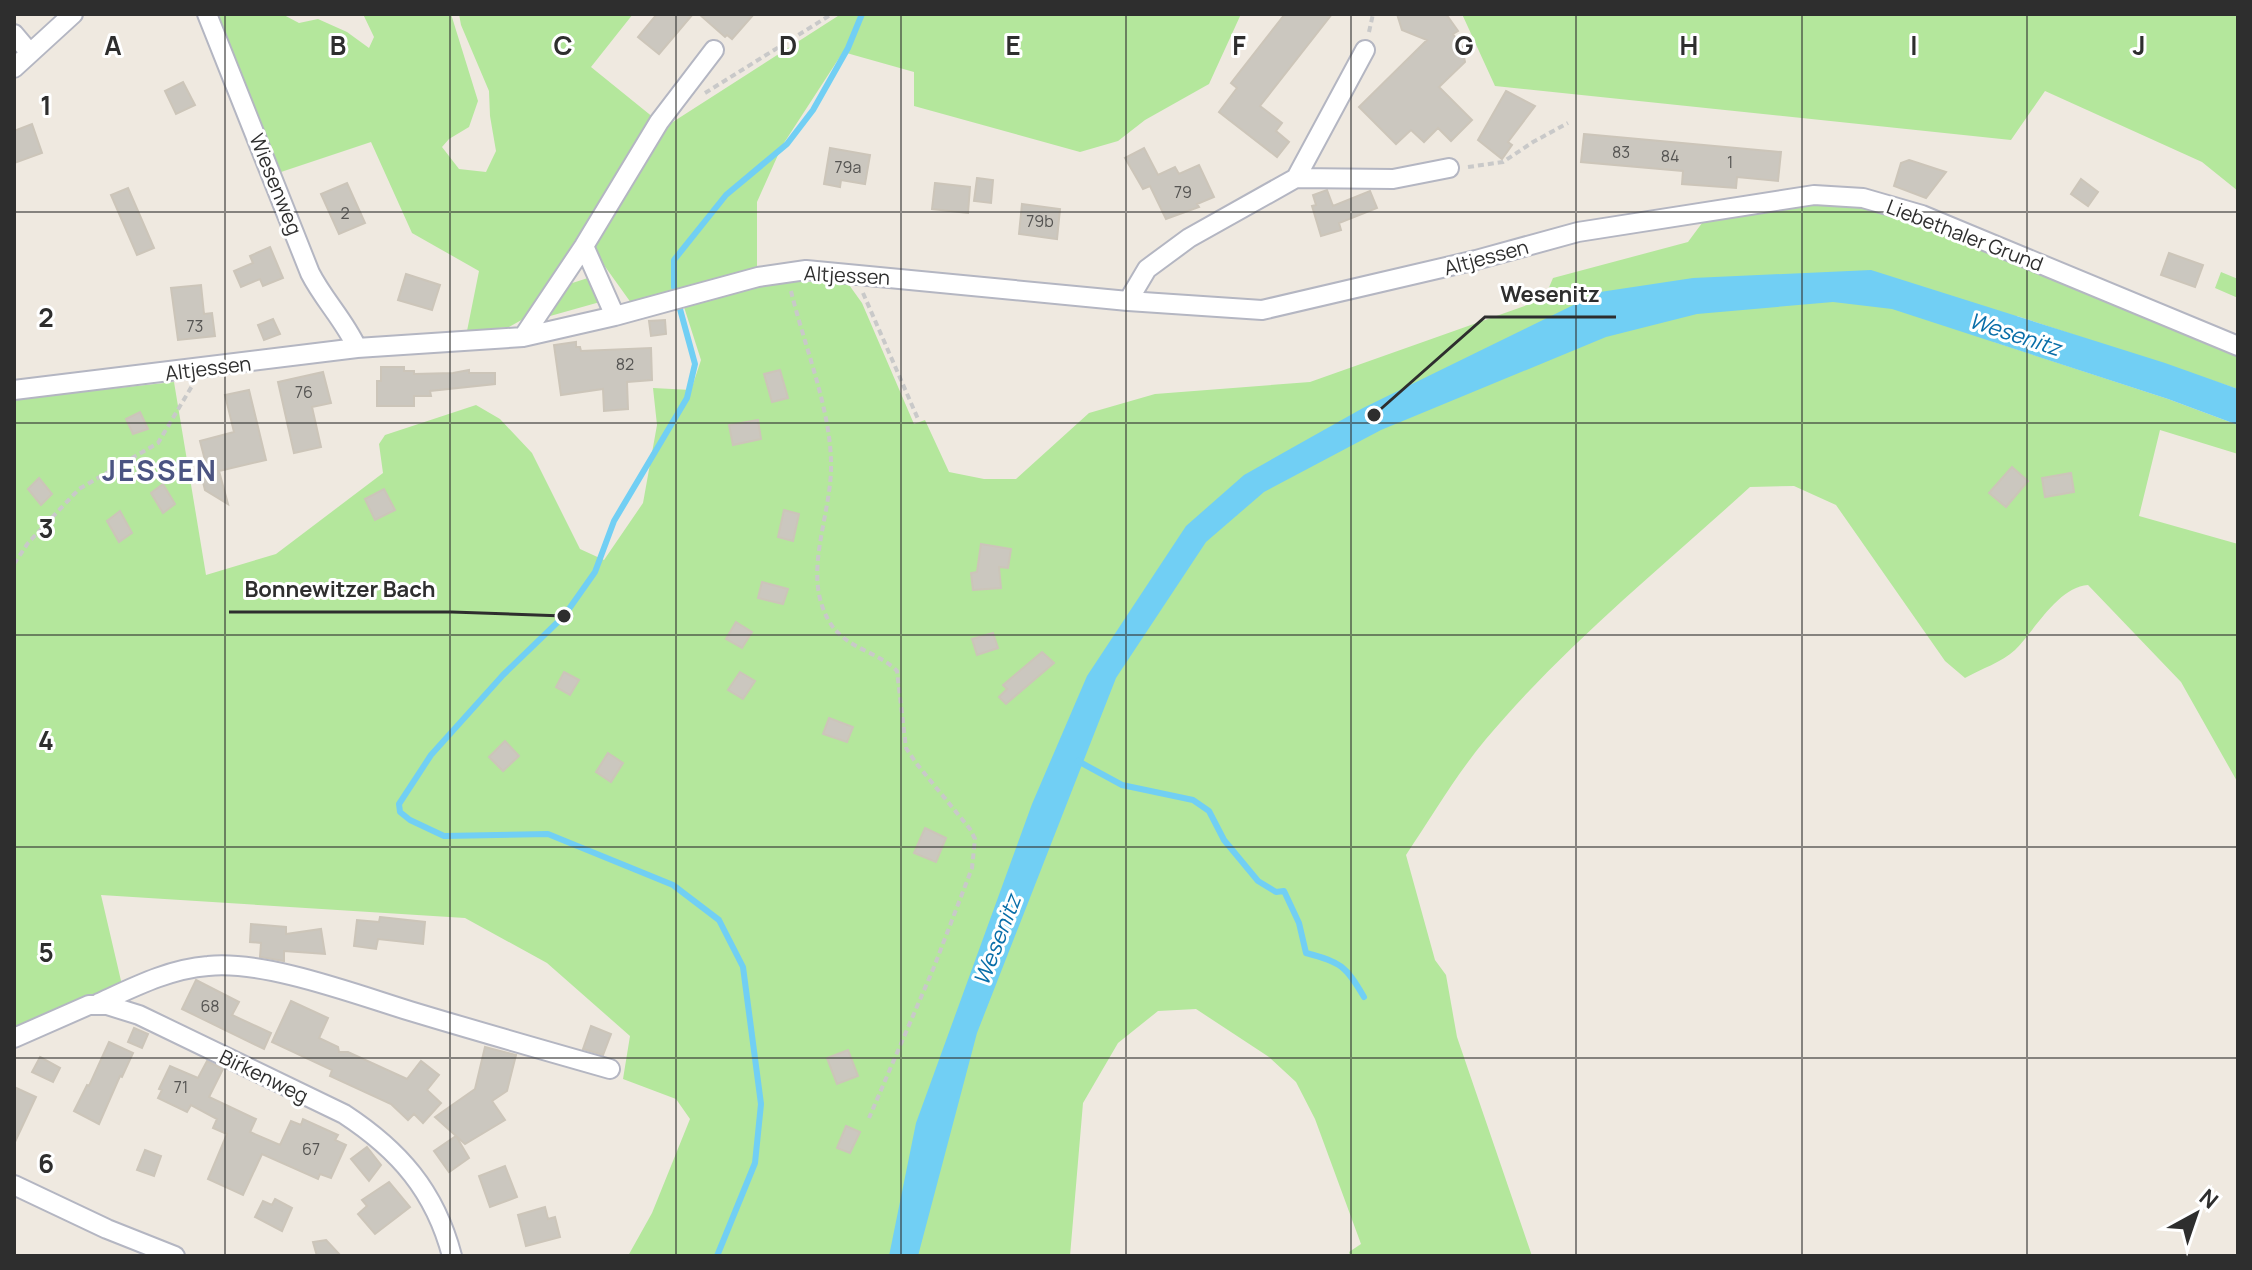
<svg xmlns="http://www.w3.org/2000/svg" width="2252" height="1270" viewBox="0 0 2252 1270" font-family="Manrope,sans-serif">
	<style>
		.green { fill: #b4e79c }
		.water { fill: #71cff4 }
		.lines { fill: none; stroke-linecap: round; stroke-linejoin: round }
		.stream { stroke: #71cff4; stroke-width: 6 }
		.building { fill: #cbc7bf; stroke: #ccc5b9; stroke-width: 2 }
		.minor-casing { stroke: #b4b6c2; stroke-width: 22 }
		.path { stroke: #c9c9c9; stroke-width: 4; stroke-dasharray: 6 4; stroke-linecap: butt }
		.minor { stroke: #fff; stroke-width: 18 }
		.grid { fill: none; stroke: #2e2e2e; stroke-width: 2; stroke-opacity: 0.55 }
		.labels { text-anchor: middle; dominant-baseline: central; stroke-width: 6; stroke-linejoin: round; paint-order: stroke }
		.number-label { font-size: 16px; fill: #555452 }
		.street-label { font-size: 20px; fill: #2e2e2e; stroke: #fff }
		.water-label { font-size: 22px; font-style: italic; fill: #086ea8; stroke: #fff }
		.district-label { font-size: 28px; font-weight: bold; letter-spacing: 2px; fill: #4b5482; stroke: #fff }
		.grid-label { font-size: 26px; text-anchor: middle; font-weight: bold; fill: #2e2e2e; stroke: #fff; stroke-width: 6; stroke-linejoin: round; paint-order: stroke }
		.leader { fill: none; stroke: #2e2e2e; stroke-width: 3 }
		.callout-dot { fill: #2e2e2e; stroke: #fff; stroke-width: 3 }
		.callout-label { font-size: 22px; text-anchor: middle; font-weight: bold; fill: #2e2e2e; stroke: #fff; stroke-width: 6; stroke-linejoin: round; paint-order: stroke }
	</style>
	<rect width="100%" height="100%" fill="#efe9e0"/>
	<!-- green -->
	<path class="green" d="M214,14H282L299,23L318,19L347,32L369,48L374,37L363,14H451L478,101L469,127L449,139L442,147L459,169L486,172L496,151L490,116L489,91L461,25L459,14H633L591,67L654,118L525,318L509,327L467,331L479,271L412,233L371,142L278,173Z
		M841,14H1241L1209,84L1145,120L1118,141L1080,152L914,106V72L843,52L782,146L757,202V269L634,307L591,247L665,127Z
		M1462,14H2234L2238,17V191L2202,162L2045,91L2011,140L1495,86Z
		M1814,203L1860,205L1918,222L2238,355V389L2017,316L1994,342L2168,399L2238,425V454L2160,430L2139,516L2238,544V783L2181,682L2088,585C2058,587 2035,630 2015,650C2002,662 1981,669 1965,678L1945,661L1836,505L1794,486L1750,487C1660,569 1564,646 1486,739C1456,775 1432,816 1406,855L1435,960L1446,975L1457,1037L1532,1256H1350L1349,1252L1361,1244L1315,1119L1296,1082L1269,1057L1196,1009L1158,1011L1118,1043L1083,1103L1070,1256H628L652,1213L690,1119L676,1099L623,1079L630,1036L547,963L465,918L101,895L122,985L14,1030V399L174,382L206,575L276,554L383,473L379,444L385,435L476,405L500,419L532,453L580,549L604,560L643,503L657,425L653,388L691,390L701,360L684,307L756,287L793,282H847L862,303L914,424L925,420L949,472L984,479H1016L1089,413L1155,394L1310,382L1544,299L1553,278L1688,242L1705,219Z
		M2221,272L2238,279V298L2215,288Z
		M591,277L600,302L543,318L563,286Z"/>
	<!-- water -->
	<path class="water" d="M1871,270L2165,363L2238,389V425L2168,399L1892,309L1833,302L1697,314L1606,337L1381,430L1264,492L1206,542L1116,678L977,1033L918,1256H889L916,1123L1032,804L1087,676L1186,526L1244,475L1363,408L1600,292L1693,278Z"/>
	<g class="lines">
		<!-- stream -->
		<path class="stream" d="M1078,761L1122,785L1193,800L1209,811L1224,840L1258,881L1276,892L1284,891L1299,923L1306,953C1341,962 1346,966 1364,997
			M717,1256L755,1163L761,1104L743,967L719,920L673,885L548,834L444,836L410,820L400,812L399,804L431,755L503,675L564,616L595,572L614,521L687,398L695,364L674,287V260L726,195L787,144L813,110L848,48L862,14"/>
	</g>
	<!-- building -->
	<path class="building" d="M657,14H693L659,54L638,37Z
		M699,14H754L732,39L727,35L725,37Z
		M1285,14H1332L1260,106L1282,123L1276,131L1289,142L1277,157L1219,112L1237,88L1231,83Z
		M1397,14H1446L1458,31L1453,34L1462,47L1465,62L1439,87L1472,120L1451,141L1438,128L1424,142L1411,130L1396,144L1359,107L1427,40L1402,30Z
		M183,82L195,105L176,114L165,91Z
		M1506,91L1535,106L1508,142L1512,145L1502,159L1478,140Z
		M32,124L42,153L14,163V131Z
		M1584,134L1781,152L1778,181L1737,177L1736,188L1682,184L1683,171L1581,162Z
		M830,148L870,155L865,184L841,180L840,187L824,184Z
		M1144,148L1158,175L1175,167L1179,174L1199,165L1214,197L1197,204L1199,207L1166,219L1150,186L1143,189L1125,158Z
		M1909,160L1946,172L1926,198L1894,186L1901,163Z
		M977,178L993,180L991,203L974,201Z
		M2081,179L2098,192L2088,206L2071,194Z
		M347,183L365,223L339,234L321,194Z
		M935,183L970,187L968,213L932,209Z
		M128,188L154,248L137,255L111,195Z
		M1327,190L1333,206L1370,191L1377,208L1339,223L1341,230L1321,236L1312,206L1316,205L1313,195Z
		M1022,204L1060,209L1057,239L1019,234Z
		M270,247L283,278L263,286L260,279L241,287L234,271L253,263L250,256Z
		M2169,253L2203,265L2195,287L2161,275Z
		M406,274L440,285L432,310L398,300Z
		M201,285L204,314L212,313L215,336L178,340L171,288Z
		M273,319L280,334L264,340L258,325Z
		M665,320L666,334L651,336L649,321Z
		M576,342V347H580L581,351L651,348L652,380L627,382L628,409L604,411L603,389L561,395L554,345Z
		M381,367H404V371H414V374L453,373L469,370V373H495V384L430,391L431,396H414V406H377V381H381Z
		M780,370L788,398L772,402L764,374Z
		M323,372L331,403L312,407L321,447L294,453L278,382Z
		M249,390L266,460L219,471L228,504L205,490L201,474L208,472L200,441L234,432L225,395Z
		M140,412L148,429L133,434L126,419Z
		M758,420L761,439L733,445L729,425Z
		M2012,467L2028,481L2006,507L1989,493Z
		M2071,473L2074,492L2045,497L2042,478Z
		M39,478L52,494L41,505L28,489Z
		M163,484L175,504L163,513L151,493Z
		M384,489L395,510L375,520L365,499Z
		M784,510L799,514L793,541L778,537Z
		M120,511L132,533L119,542L107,521Z
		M981,544L1011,549L1008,568L999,567L1001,588L973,590L971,573L977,572Z
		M762,582L788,589L783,604L758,598Z
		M736,622L752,632L742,648L726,639Z
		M993,633L998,648L977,655L972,639Z
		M1042,652L1054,663L1006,704L999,697L1007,689L1003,685Z
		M564,672L579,680L570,695L556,687Z
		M740,672L755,681L743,699L728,690Z
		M829,718L853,727L847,742L823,734Z
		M505,741L519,756L503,771L489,757Z
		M608,753L623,763L611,782L596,772Z
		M925,828L946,838L936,862L914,853Z
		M380,917L425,922L423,944L378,939L376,949L354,946L357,920L379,922Z
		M251,924L286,927V934L321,929L325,954L284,951V961L260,957L261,943L250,942Z
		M196,980L239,1002L232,1015L271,1033L264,1049L182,1009Z
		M291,1001L328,1018L319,1038L338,1047L339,1052H348L407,1079L421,1061L439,1075L427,1090L441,1103L423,1123L414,1114L408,1120L391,1104L330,1076L332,1070L272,1042Z
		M591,1026L611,1034L603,1055L583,1049Z
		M134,1028L148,1034L142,1048L128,1042Z
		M109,1042L133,1053L122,1077L120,1076L99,1124L74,1111L87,1085L89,1086Z
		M485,1047L516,1055L507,1091L492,1101L505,1120L465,1144L435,1117L475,1089Z
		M848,1050L858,1076L837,1084L827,1058Z
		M40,1057L60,1068L53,1082L32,1072Z
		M207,1061L223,1069L209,1097L256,1119L250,1132L280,1145L291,1121L301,1125L303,1119L338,1135L335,1140L346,1145L331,1178L320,1174L318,1179L262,1154L243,1195L208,1179L227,1134L213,1128L217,1119L191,1105L187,1112L158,1098L162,1090L159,1089L170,1066L198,1078Z
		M14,1087L36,1097L14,1144Z
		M846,1126L860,1132L850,1153L837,1148Z
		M456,1136L469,1158L449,1172L434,1151Z
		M367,1147L381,1165L369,1181L351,1159Z
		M145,1150L161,1156L154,1176L137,1170Z
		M505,1166L517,1197L490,1207L479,1176Z
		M389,1182L410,1207L375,1234L358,1214L367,1206L362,1200Z
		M275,1199L292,1208L282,1231L255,1217L263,1201L272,1205Z
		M545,1207L548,1219L555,1217L560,1237L526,1246L518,1215Z
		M326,1240L341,1256H317L313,1242Z"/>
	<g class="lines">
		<defs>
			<path id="minor" d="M207,14L310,273C323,299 345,321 357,348
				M14,34L30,53
				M14,68L73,14
				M1296,178L1393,179L1449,168
				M584,246L615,316
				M1128,301L1147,269L1189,238L1296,178L1365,50
				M523,337L584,246L659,122L714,50
				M14,390L357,348L523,337L615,316L758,277L806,270L1128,301L1262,310L1476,260L1578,232L1814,195L1863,198L1922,215L2238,346
				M99,1003C134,987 169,969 208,966C264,960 355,994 410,1011C476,1031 543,1050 610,1069
				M14,1038L89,1005H107L139,1015L344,1114C399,1150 435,1191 452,1256
				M14,1185L107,1229L175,1256"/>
		</defs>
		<!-- minor casing -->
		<use href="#minor" class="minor-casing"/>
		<!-- path -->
		<path class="path" d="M1369,32L1373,14
			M705,93L832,14
			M1468,167L1503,162L1533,142L1568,123
			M791,291C804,345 831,410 831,464C832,515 801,574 829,621C845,649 876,650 897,671L906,748L916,763L970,829L975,839L972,868L934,967L869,1118
			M863,293L918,419
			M14,564L28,543L79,489L158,443L192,386"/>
		<!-- minor -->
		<use href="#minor" class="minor"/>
	</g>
	<!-- grid -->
	<path class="grid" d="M225,14V1256M450,14V1256M676,14V1256M901,14V1256M1126,14V1256M1351,14V1256M1576,14V1256M1802,14V1256M2027,14V1256M14,212H2238M14,423H2238M14,635H2238M14,847H2238M14,1058H2238"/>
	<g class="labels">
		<!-- number labels -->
		<g class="number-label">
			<text x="1621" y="152">83</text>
			<text x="1670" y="156">84</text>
			<text x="1730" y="162">1</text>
			<text x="848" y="167">79a</text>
			<text x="1183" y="192">79</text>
			<text x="345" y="213">2</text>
			<text x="1040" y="221">79b</text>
			<text x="195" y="326">73</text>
			<text x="625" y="364">82</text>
			<text x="304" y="392">76</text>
			<text x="210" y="1006">68</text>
			<text x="181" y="1087">71</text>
			<text x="311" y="1149">67</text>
		</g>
		<!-- street labels -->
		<g class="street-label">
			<text transform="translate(276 184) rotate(68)">Wiesenweg</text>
			<text transform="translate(1965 235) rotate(21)">Liebethaler Grund</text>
			<text transform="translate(1486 257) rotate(-15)">Altjessen</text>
			<text transform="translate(847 275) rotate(3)">Altjessen</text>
			<text transform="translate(208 368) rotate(-7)">Altjessen</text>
			<text transform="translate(264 1076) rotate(26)">Birkenweg</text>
		</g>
		<!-- water labels -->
		<g class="water-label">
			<text transform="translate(2015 334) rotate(18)">Wesenitz</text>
			<text transform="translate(997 940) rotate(-69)">Wesenitz</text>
		</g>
		<!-- district labels -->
		<g class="district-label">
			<text x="160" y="470">JESSEN</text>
		</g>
	</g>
	<g class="grid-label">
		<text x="113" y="55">A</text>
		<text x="338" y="55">B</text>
		<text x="563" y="55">C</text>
		<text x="788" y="55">D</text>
		<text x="1013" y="55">E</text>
		<text x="1239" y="55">F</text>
		<text x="1464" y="55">G</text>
		<text x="1689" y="55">H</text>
		<text x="1914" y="55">I</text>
		<text x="2139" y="55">J</text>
		<text x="46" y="115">1</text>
		<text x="46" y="327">2</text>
		<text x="46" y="538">3</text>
		<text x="46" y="750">4</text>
		<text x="46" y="962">5</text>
		<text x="46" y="1173">6</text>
	</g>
	<!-- callouts -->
	<path class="leader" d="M1374 415L1485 317H1616M564 616L452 612H229"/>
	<g class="callout-dot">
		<circle cx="1374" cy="415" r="8"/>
		<circle cx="564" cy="616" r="8"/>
	</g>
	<g class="callout-label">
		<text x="1550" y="302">Wesenitz</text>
		<text x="340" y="597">Bonnewitzer Bach</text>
	</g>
	<!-- border -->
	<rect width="2252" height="1270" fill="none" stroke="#2e2e2e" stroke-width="32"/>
	<!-- north arrow -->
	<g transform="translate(2196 1214) rotate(40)" stroke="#ffffff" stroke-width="6" paint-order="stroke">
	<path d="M0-6L14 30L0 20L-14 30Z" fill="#2e2e2e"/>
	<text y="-12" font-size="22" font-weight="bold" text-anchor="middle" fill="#2e2e2e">N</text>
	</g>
</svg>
